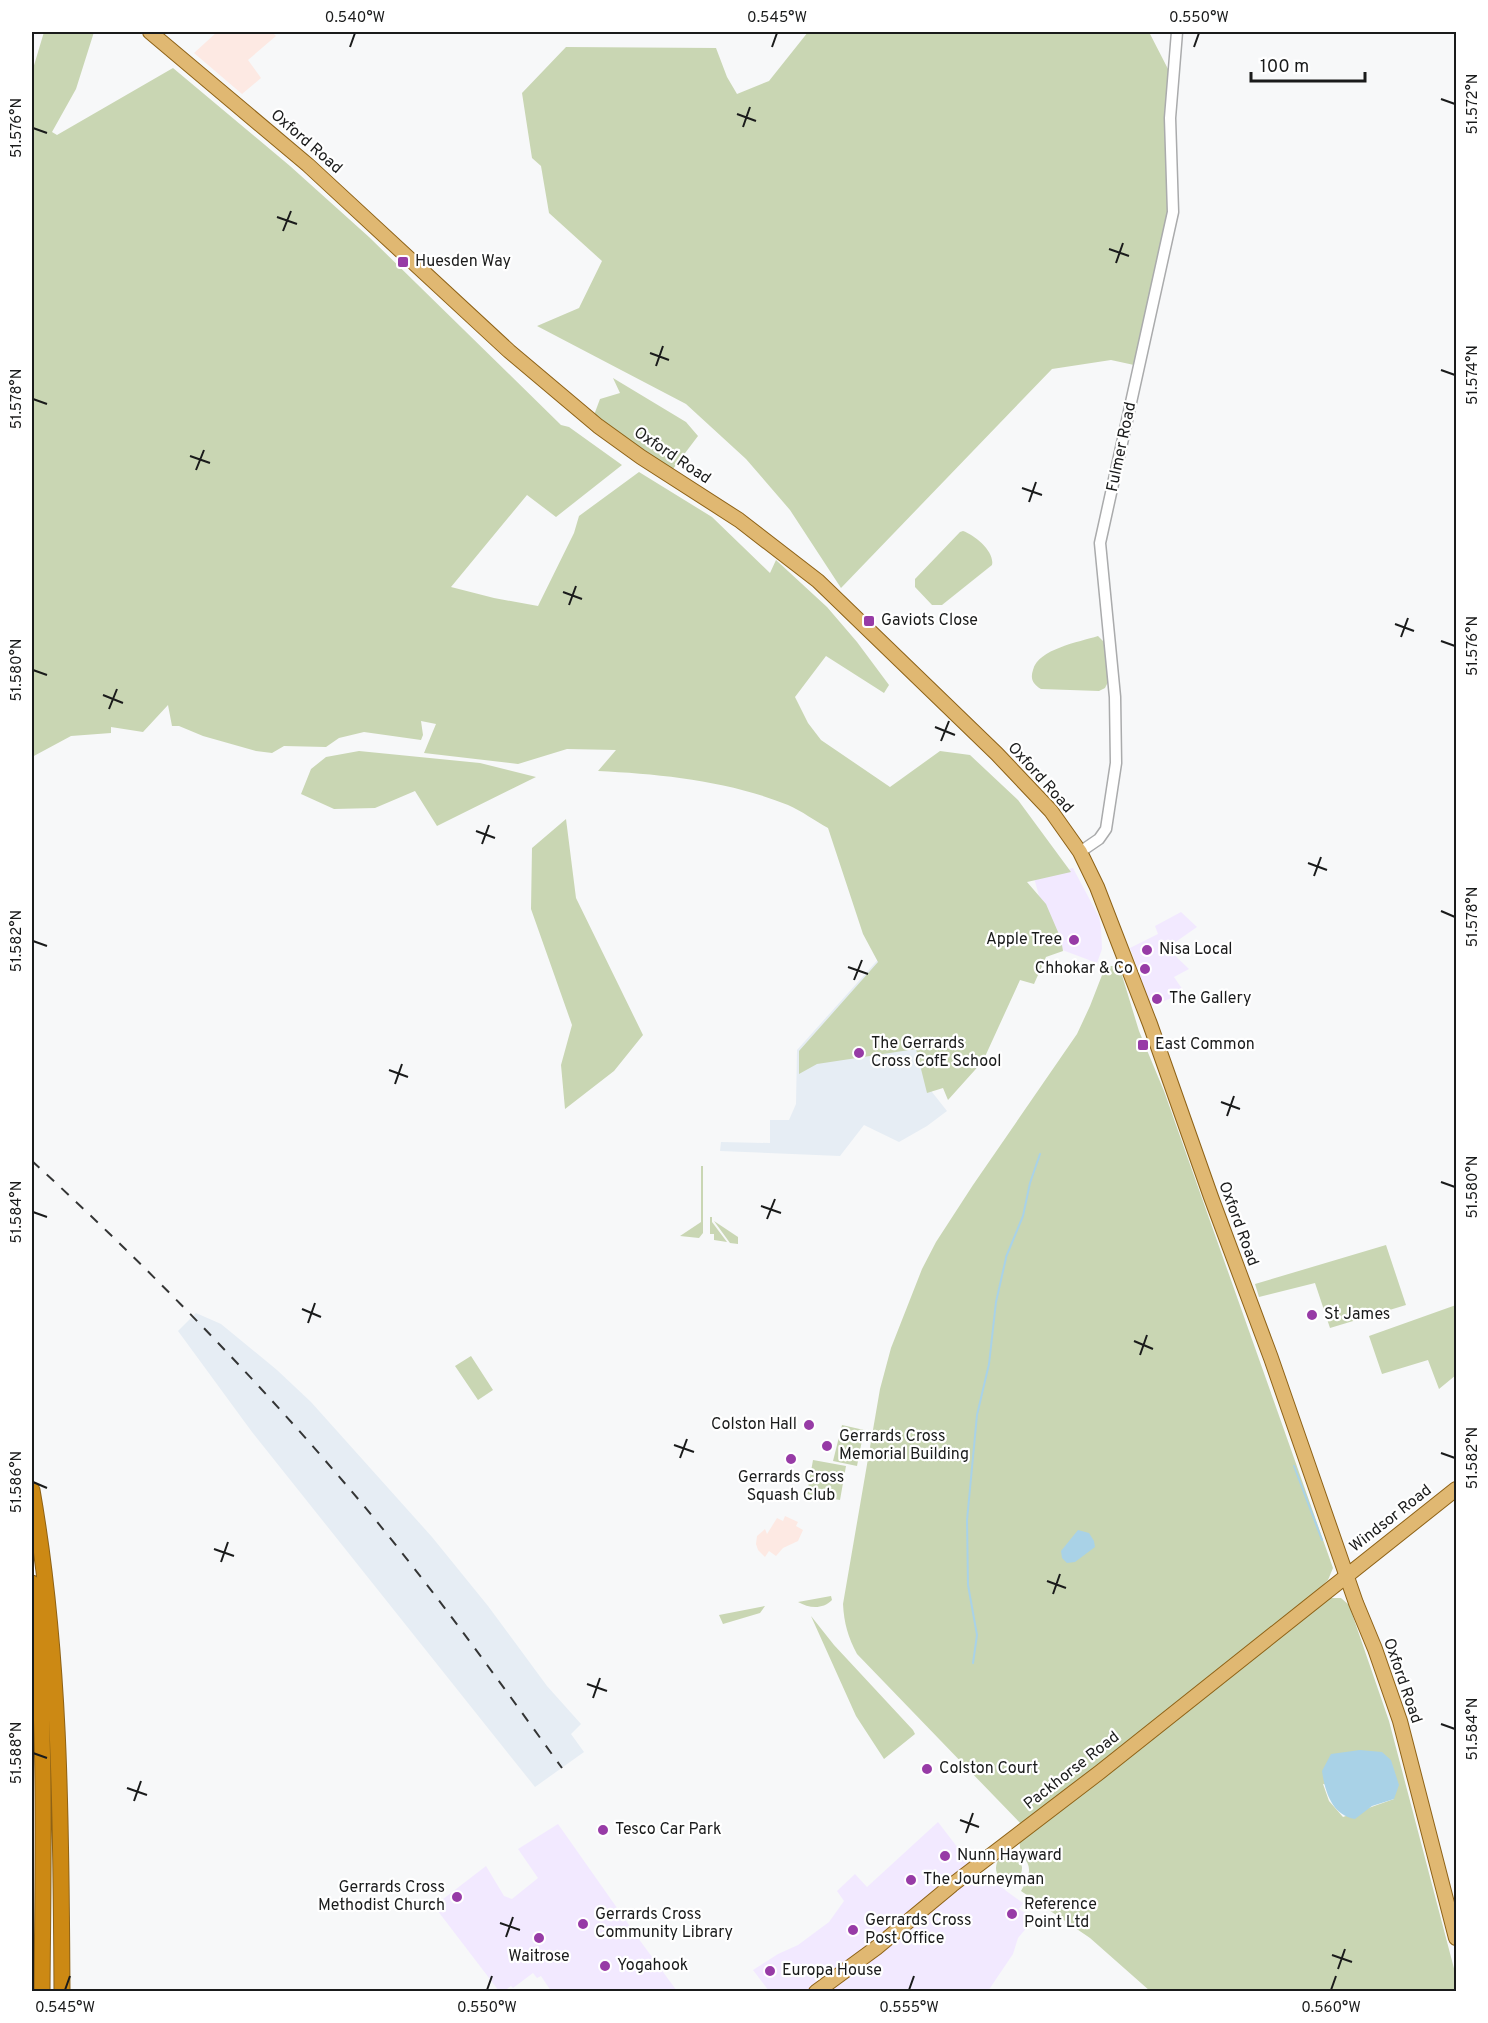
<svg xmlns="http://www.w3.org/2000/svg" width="1488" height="2023" viewBox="0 0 1488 2023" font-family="Overpass,sans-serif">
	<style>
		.commercial { fill: #f2e9ff }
		.industrial { fill: #fde9e3 }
		.built { fill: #e6edf4 }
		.green { fill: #c9d6b3; fill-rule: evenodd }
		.water { fill: #a9d2e7 }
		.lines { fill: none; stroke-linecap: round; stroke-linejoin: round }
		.stream { stroke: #a9d2e7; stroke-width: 2 }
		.minor-casing { stroke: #aaabac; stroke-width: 13 }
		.major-casing { stroke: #8e6216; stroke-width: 16 }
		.highway-casing { stroke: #8e6216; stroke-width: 17 }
		.minor { stroke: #fff; stroke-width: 10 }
		.major { stroke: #e0b872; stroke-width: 14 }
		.highway { stroke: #cc8914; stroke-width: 15 }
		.rail { stroke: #343535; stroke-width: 2; stroke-dasharray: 10 10; stroke-linecap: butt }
		.ticks { fill: none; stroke: #1a1b1b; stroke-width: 2 }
		.poi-dot { fill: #973ba6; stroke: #fff; stroke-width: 2 }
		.labels { text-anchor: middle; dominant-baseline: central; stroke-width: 4.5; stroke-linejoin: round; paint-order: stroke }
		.street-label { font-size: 16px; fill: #1a1b1b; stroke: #fff }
		.poi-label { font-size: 16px; fill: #1a1b1b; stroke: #fff; text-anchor: start }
		.neatline { fill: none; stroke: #1a1b1b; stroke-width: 2 }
		.ticks-label { font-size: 15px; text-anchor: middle; fill: #1a1b1b }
	</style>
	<rect width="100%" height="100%" fill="#f7f8f9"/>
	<!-- commercial -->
	<path class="commercial" d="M1073,868L1099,917L1101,927L1102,949L1097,963L1057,948L1052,942L1034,878Z
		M1181,912L1197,927L1167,948L1189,969L1174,977L1185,993L1151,1006L1130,948L1158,934L1155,926Z
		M938,1822L971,1865L968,1872L983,1874L1023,1903L1019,1909L1034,1919L1018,1938L1013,1954L988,1991H769L753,1970L778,1954L798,1945L829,1922L844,1901L837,1891L855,1874L867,1887Z
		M558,1824L641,1942L677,1991H551L541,1976L537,1978L533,1973L513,1988L511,1986L504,1991H499L434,1906L486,1866L504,1896L512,1899L538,1878L518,1849Z"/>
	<!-- industrial -->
	<path class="industrial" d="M217,32H272L276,36L248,60L261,78L242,94L194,53Z
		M785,1516L798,1522L796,1526L803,1530L798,1541L783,1548L776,1556L769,1551L765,1557L758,1550L756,1544L757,1536L765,1529L767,1534L777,1518L783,1521Z"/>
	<!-- built -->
	<path class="built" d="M883,954L922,1057L932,1092L947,1111L927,1126L899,1142L864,1125L840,1156L720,1151L721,1142L770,1143V1120H789L796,1104L797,1050Z
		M196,1313L221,1324L277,1370L311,1402L432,1537L488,1606L547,1686L581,1724L571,1734L584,1752L535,1787L252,1432L178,1331Z"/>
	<!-- green -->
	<path class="green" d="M44,32H94L76,89L52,132L57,135L173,68L290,166L369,237L561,425L569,427L622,465L556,517L527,495L451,587L494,598L538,606L574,533L579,516L639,472L712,517L770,573L776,560L827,607L857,642L889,685L884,693L826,656L795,697L808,723L821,740L890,787L940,751L970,755L1018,800L1071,872L1027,882L1046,904L1061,939L1063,951L1046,957L1034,984L1020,980L983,1061L948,1100L943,1088L927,1093L916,1049L817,1064L799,1074V1051L878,962L863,934L828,828C815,821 802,811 788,805C729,781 661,774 598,771L616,750L567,749L518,764L424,753L436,724L421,721L423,735L421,740L364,732L339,738L326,747L284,746L272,753L256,751L203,736L179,726H172L168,705L143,732L111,727V733L71,736L32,757V72Z
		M808,32H1149L1168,69V215L1134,365L1111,360L1052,369L841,588L790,510L746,459L686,404L537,326L579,308L602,261L549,213L541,166L532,158L522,93L566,47L716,48L727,77L737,94L769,81Z
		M613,378L686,422L698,436L673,469L637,449L594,415L600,399L620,393Z
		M963,531C975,535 995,552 992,565L942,605H932L915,587V579L960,532Z
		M1098,636L1105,643L1108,682L1105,688L1099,691L1041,689C1033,684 1030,679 1033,670C1038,649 1079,642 1098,636Z
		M359,751L480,763L536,777L437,826L415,791L375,808L334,809L301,794L311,769L326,757Z
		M566,819L576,898L643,1035L614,1071L565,1109L561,1065L572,1025L531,909L532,848Z
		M1111,966H1117L1121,972L1139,1031L1164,1091L1333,1568L1328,1580L1309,1599L1022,1825L857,1654C848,1637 844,1623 843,1604L880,1389L891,1348L922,1269L936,1242L973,1185L1077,1034L1090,1006L1104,970Z
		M701,1166H703V1233L699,1238L680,1236L701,1222Z
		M710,1217H712V1222L727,1242L714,1240V1234H710Z
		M714,1221L738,1237V1244L730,1243Z
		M1386,1245L1406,1305L1330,1328L1315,1283L1259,1297L1255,1284Z
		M1456,1305V1375L1439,1389L1428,1360L1382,1374L1369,1336Z
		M471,1356L493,1390L478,1400L455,1366Z
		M842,1425L864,1430L857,1466L833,1461Z
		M813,1460L846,1466L840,1500L807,1494Z
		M831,1596L832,1600C822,1610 809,1608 798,1602Z
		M1328,1596L1330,1598H1341L1349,1605L1389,1721L1456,1976V1991H1150L1090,1938L1021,1891C1041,1858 1017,1863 1020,1841ZM1323,1784L1394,1799L1343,1817L1329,1801Z
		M765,1606L760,1613L723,1624L719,1615Z
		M811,1616L834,1645L913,1730L915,1734L884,1759L856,1716Z
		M996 1868a13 13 0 1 1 26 0a13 13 0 1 1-26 0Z
		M32,1934H37L34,1991H32Z"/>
	<!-- water -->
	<path class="water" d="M1078,1530L1089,1533L1094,1541L1095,1547L1075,1562L1067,1563L1062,1558L1061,1551Z
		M1360,1750L1382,1752L1391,1760L1399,1785L1394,1799L1372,1806L1355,1819C1332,1815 1325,1792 1322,1771L1331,1754Z"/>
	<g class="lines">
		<!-- stream -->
		<path class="stream" d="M1006,1257L1023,1216L1030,1183L1040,1154
			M1294,1466L1322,1540
			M973,1663L977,1635L968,1585L967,1520L977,1415L989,1364L996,1302L1006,1258"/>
		<defs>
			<path id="minor" d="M1080,852L1099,839L1106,829L1116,763L1115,697L1100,543L1173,212L1170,118L1177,32"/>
			<path id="major" d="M150,32L308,165L509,351L598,426L641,457L739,520L818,581L997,754L1051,811L1080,852L1097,887L1150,1024L1211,1197L1271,1358L1356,1603L1375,1649L1400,1721L1456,1938
				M816,1992L876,1948L952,1885L1100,1772L1456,1489"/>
			<path id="highway" d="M32,1490C61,1655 61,1824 62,1992
				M32,1583C47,1718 43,1855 42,1992"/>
		</defs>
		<!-- minor casing -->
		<use href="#minor" class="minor-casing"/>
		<!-- major casing -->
		<use href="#major" class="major-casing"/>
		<!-- highway casing -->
		<use href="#highway" class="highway-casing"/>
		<!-- minor -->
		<use href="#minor" class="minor"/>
		<!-- major -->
		<use href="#major" class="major"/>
		<!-- highway -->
		<use href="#highway" class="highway"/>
		<!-- rail -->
		<path class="rail" d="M32,1161C148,1267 258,1380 359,1500C431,1586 496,1677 562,1768"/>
	</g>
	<!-- ticks -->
	<path class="ticks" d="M350,47L355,33M772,47L777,33M1194,47L1199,33M1441,99L1455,104M737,114L756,121M743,127L750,107M33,128L47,133M277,217L297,224M283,231L291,211M1109,249L1129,256M1116,263L1123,243M650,353L669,360M656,366L663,346M1441,370L1455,375M33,399L47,404M190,456L210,463M196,470L204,450M1022,488L1042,495M1029,502L1036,482M563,592L582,599M569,605L576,586M1395,624L1414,631M1401,637L1408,618M1441,641L1455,646M33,670L47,675M103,695L123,703M109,709L117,689M935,727L955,735M941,741L949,721M476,831L495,838M482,844L489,825M1308,863L1327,870M1314,876L1321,857M1441,911L1455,917M33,941L47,946M848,967L868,974M854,980L862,960M389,1070L408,1077M395,1084L402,1064M1221,1102L1240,1109M1227,1116L1234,1096M1441,1182L1455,1187M761,1206L781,1213M33,1212L47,1217M767,1219L775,1199M302,1309L321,1317M308,1323L315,1303M1134,1341L1153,1349M1140,1355L1147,1335M674,1445L694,1452M1441,1453L1455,1458M680,1458L687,1439M33,1482L47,1488M214,1549L234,1556M221,1562L228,1542M1047,1581L1066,1588M1053,1594L1060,1574M587,1684L607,1691M593,1698L600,1678M1441,1724L1455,1729M33,1753L47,1758M127,1788L147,1795M134,1801L141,1781M960,1820L979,1827M966,1833L973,1813M500,1923L520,1930M506,1937L513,1917M1332,1955L1352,1962M1338,1969L1345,1949M65,1990L70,1976M487,1990L492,1976M909,1990L914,1976M1331,1990L1336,1976"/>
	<!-- markers -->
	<g class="poi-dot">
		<rect x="397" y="256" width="12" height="12" rx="3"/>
		<rect x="863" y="615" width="12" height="12" rx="3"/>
		<circle cx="1074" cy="940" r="6"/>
		<circle cx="1147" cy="950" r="6"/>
		<circle cx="1145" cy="969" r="6"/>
		<circle cx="1157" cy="999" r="6"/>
		<rect x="1137" y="1039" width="12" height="12" rx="3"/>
		<circle cx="859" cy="1053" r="6"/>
		<circle cx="1312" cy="1315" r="6"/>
		<circle cx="809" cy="1425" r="6"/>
		<circle cx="827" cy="1446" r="6"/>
		<circle cx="791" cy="1459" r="6"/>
		<circle cx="927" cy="1769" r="6"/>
		<circle cx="603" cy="1830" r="6"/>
		<circle cx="945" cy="1856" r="6"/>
		<circle cx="911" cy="1880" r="6"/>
		<circle cx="457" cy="1897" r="6"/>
		<circle cx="1012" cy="1914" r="6"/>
		<circle cx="583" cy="1924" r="6"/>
		<circle cx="853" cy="1930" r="6"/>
		<circle cx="539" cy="1938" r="6"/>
		<circle cx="605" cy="1966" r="6"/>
		<circle cx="770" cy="1971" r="6"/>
	</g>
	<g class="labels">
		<!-- street labels -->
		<g class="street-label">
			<text transform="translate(306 142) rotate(41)">Oxford Road</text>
			<text transform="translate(1122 447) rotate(-78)">Fulmer Road</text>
			<text transform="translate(672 456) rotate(34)">Oxford Road</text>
			<text transform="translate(1040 778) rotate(48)">Oxford Road</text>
			<text transform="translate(1238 1224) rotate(70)">Oxford Road</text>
			<text transform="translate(1391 1519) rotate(-38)">Windsor Road</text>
			<text transform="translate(1402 1681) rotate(71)">Oxford Road</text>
			<text transform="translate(1072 1771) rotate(-38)">Packhorse Road</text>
		</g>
		<!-- poi labels -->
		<g class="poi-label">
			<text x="415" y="262">Huesden Way</text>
			<text x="881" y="621">Gaviots Close</text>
			<text x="1062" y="940" text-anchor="end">Apple Tree</text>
			<text x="1159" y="950">Nisa Local</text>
			<text x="1133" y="969" text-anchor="end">Chhokar &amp; Co</text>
			<text x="1169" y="999">The Gallery</text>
			<text x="871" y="1044">The Gerrards<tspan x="871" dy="18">Cross CofE School</tspan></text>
			<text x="1155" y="1045">East Common</text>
			<text x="1324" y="1315">St James</text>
			<text x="797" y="1425" text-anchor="end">Colston Hall</text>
			<text x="839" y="1437">Gerrards Cross<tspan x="839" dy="18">Memorial Building</tspan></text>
			<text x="791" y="1478" text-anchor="middle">Gerrards Cross<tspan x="791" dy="18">Squash Club</tspan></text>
			<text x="939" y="1769">Colston Court</text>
			<text x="615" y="1830">Tesco Car Park</text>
			<text x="957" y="1856">Nunn Hayward</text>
			<text x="923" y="1880">The Journeyman</text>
			<text x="445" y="1888" text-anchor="end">Gerrards Cross<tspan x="445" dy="18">Methodist Church</tspan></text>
			<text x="1024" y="1905">Reference<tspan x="1024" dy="18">Point Ltd</tspan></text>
			<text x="595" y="1915">Gerrards Cross<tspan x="595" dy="18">Community Library</tspan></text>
			<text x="865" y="1921">Gerrards Cross<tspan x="865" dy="18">Post Office</tspan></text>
			<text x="539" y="1957" text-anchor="middle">Waitrose</text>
			<text x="617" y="1966">Yogahook</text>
			<text x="782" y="1971">Europa House</text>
		</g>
	</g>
	<!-- border -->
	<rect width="1488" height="2023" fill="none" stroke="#ffffff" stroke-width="66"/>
	<!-- scale -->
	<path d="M1251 72v9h114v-9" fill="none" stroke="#1a1b1b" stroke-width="3"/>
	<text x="1260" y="72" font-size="18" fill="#1a1b1b" stroke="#ffffff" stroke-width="4.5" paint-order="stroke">100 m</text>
	<rect x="33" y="33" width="1422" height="1957" class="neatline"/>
	<g class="ticks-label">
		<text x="355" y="22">0.540°W</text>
		<text x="777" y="22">0.545°W</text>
		<text x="1199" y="22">0.550°W</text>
		<text transform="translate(1472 104) rotate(-90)" y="5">51.572°N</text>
		<text transform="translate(16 128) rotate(-90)" y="5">51.576°N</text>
		<text transform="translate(1472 375) rotate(-90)" y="5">51.574°N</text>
		<text transform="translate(16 399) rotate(-90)" y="5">51.578°N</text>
		<text transform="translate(1472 646) rotate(-90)" y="5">51.576°N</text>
		<text transform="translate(16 670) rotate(-90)" y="5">51.580°N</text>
		<text transform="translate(1472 917) rotate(-90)" y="5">51.578°N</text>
		<text transform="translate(16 941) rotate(-90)" y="5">51.582°N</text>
		<text transform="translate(1472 1187) rotate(-90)" y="5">51.580°N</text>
		<text transform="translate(16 1212) rotate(-90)" y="5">51.584°N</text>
		<text transform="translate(1472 1458) rotate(-90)" y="5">51.582°N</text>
		<text transform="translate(16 1482) rotate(-90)" y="5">51.586°N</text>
		<text transform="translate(1472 1729) rotate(-90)" y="5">51.584°N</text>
		<text transform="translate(16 1753) rotate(-90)" y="5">51.588°N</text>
		<text x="65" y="2012">0.545°W</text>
		<text x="487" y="2012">0.550°W</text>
		<text x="909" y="2012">0.555°W</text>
		<text x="1331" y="2012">0.560°W</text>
	</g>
</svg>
